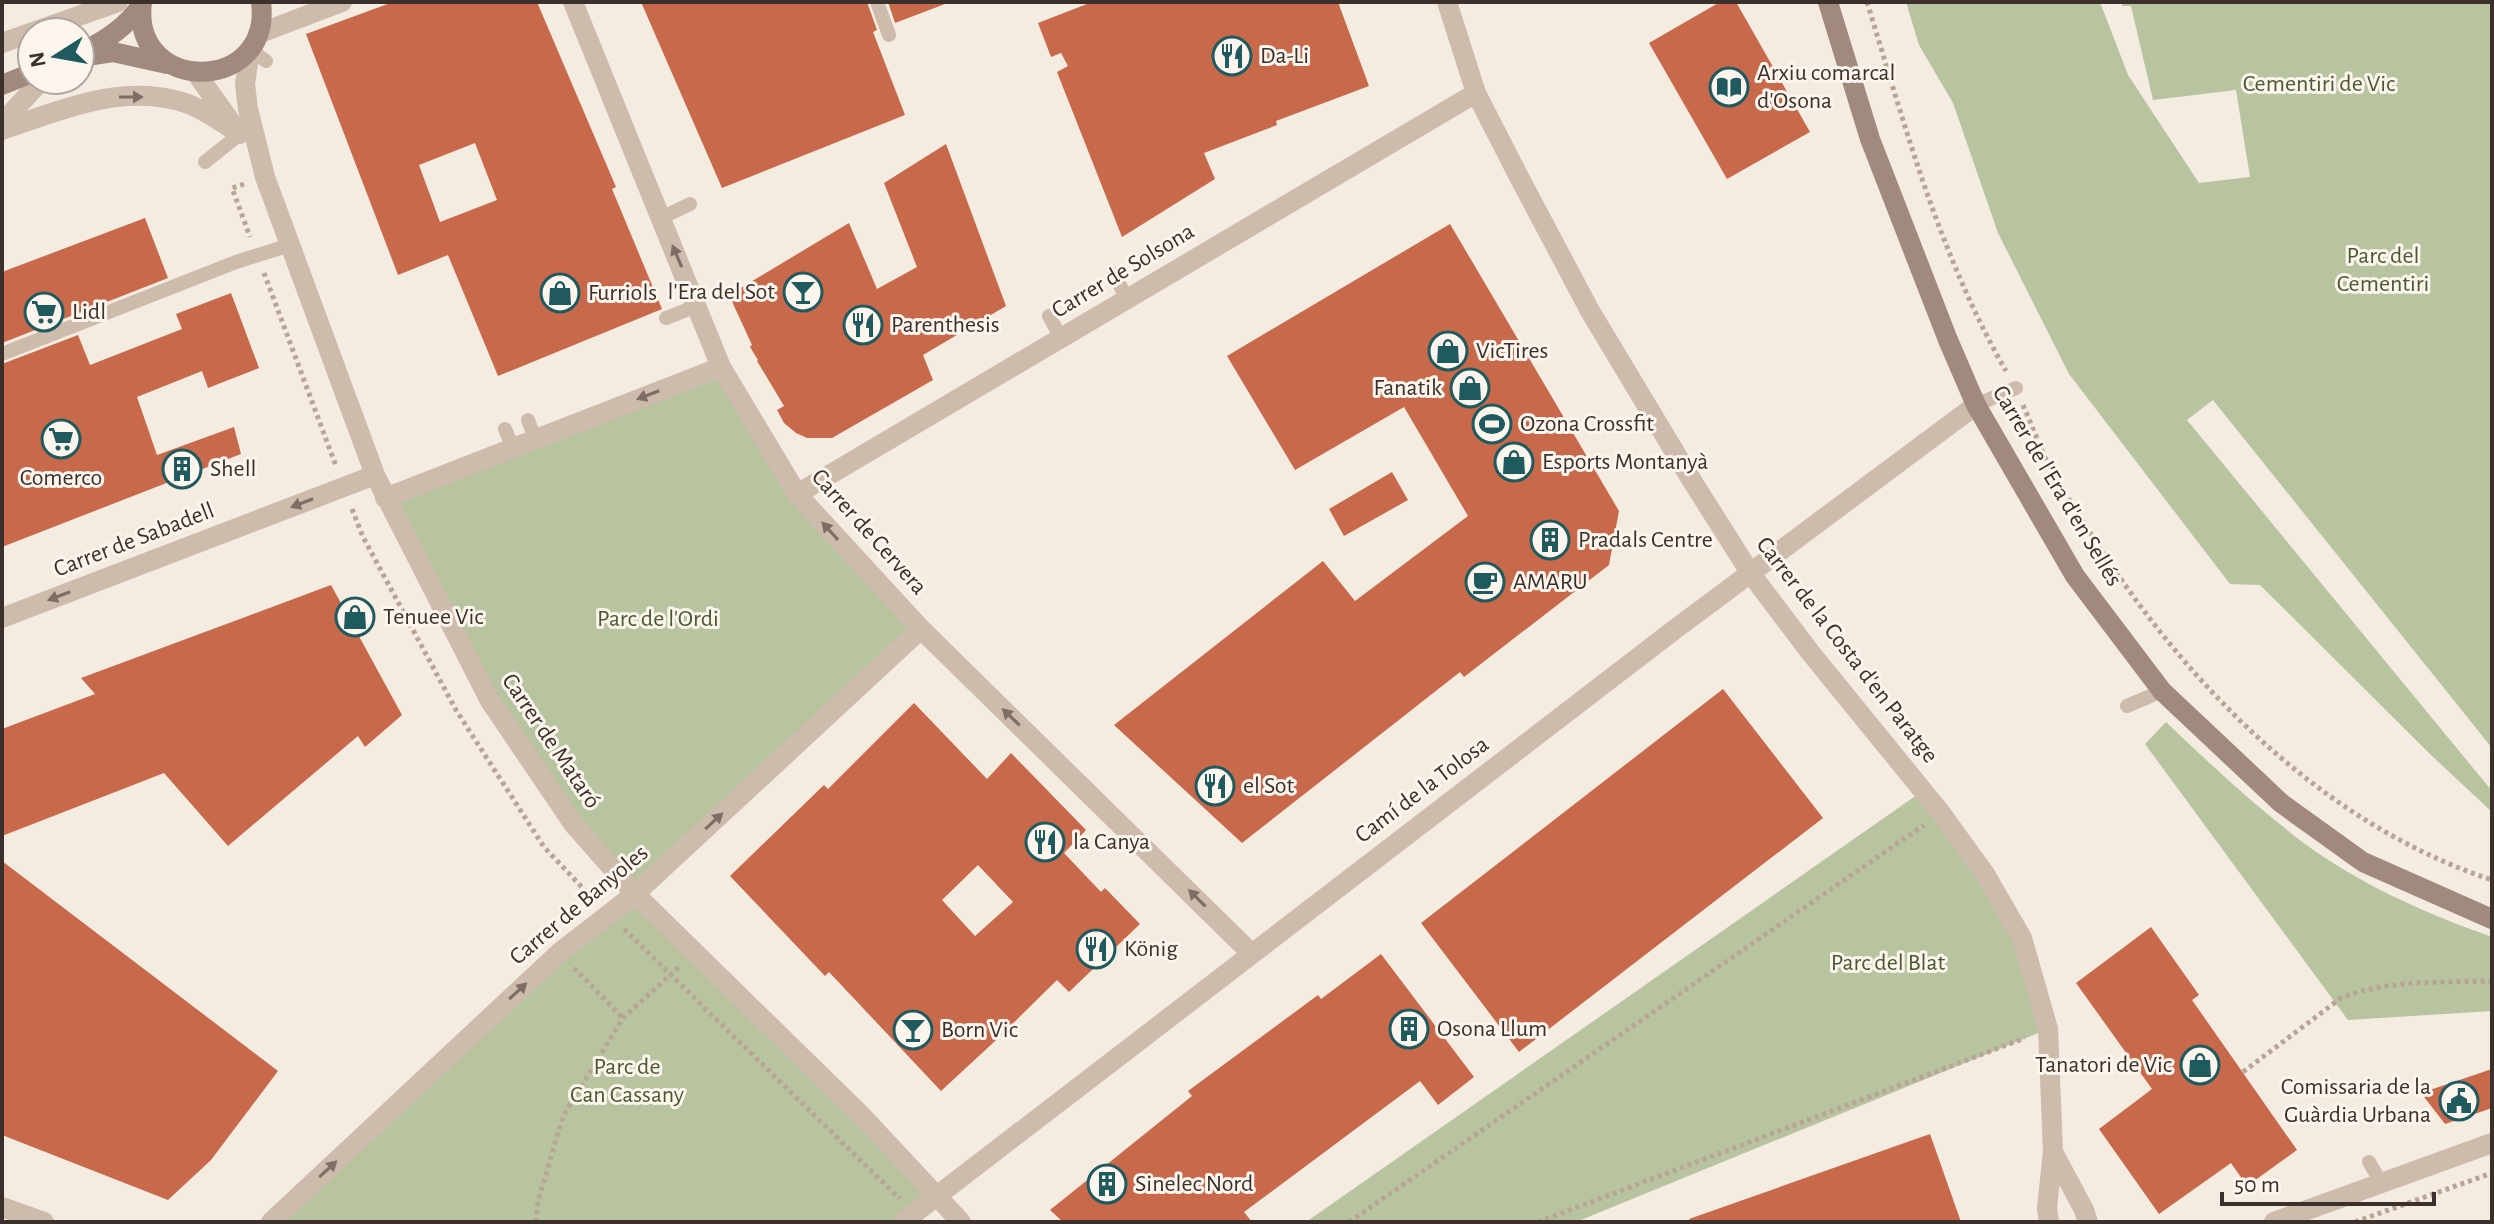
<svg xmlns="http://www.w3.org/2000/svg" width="2494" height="1224" viewBox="0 0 2494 1224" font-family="'Alegreya Sans',sans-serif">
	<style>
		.green { fill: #b8c4a0 }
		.building { fill: #c8694b; fill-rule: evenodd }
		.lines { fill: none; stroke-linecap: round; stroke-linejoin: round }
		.path { stroke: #b9a596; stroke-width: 5; stroke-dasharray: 4 4; stroke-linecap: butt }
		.lane { stroke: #cdbbac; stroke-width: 14 }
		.street { stroke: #cdbbac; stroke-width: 20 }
		.secondary { stroke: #a18a7d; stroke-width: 20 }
		.oneway { fill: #7d6f65 }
		.labels { text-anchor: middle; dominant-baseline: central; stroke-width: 6; stroke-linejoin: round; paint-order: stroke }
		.poi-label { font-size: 24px; fill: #3b302b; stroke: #fbf5ee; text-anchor: start }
		.park-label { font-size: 24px; fill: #4a5a2e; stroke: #fbf5ee }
		.street-label { font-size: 24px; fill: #3b302b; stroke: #fbf5ee }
	</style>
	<rect width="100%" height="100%" fill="#f4ebe1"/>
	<!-- green -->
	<path class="green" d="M1906,2H2100L2128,75L2199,183L2250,177L2236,90L2153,100L2131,6H2122V2H2492V748L2213,400L2187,420L2492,791V812L2432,756L2260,585L2230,584L2069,374L1998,233L1953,103L1919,45Z
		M721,367L797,494L921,629L635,894L936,1197L903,1222H271L635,894L490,701L385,498Z
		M2166,722C2211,765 2256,807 2305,844C2361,885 2427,914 2492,937V1011L2348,1020L2145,744Z
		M1924,790L2012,929L2048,1029L1576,1222H1306Z"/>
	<!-- building -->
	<path class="building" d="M393,2H537L616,187L612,189L662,309L498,376L448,255L398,275L306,34ZM475,143L497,200L440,222L419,165Z
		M641,2H867L877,30L873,32L905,115L722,188Z
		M888,2H944L945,4L895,23Z
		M1092,2H1338L1369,86L1276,121L1277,125L1204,153L1215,179L1122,237L1057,72L1068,66L1061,53L1051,57L1038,23Z
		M1720,2H1736L1810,132L1727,179L1649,43Z
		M946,144L1006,306L923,355L933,380L832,438H807L796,433L784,423L777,410L784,406L757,361L758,360L750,347L752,345L729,295L849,223L877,289L917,267L884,183Z
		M145,218L168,278L2,343V272Z
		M1450,224L1619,511L1609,565L1464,677L1460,672L1242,843L1114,725L1323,561L1355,601L1468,516L1404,407L1295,470L1227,356Z
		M231,293L259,368L208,388L202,371L137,397L157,455L234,427L241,454L2,547V364L78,335L90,365L182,329L176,314Z
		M1392,472L1408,500L1344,536L1329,509Z
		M331,585L402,715L365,747L358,736L228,846L164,773L2,836V729L95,694L81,678Z
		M1723,689L1823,818L1519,1052L1421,923Z
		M914,703L987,779L1011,753L1086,830L1064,853L1101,892L1105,888L1140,924L1069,992L1057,980L994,1042L941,1091L829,972L825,976L730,876L824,785L828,789ZM978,865L1013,902L975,936L942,900Z
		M2,861L278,1071L211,1160L168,1200L2,1135Z
		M2151,927L2199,995L2192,1000L2297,1150L2247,1186L2231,1163L2159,1214L2099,1129L2152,1089L2076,983Z
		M1381,954L1474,1077L1438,1105L1420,1081L1244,1212L1252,1222H1063L1050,1210L1192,1096L1188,1091L1318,995L1321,999Z
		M2492,1069V1108L2445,1124L2421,1093Z
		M1930,1134L1961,1222H1690L1689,1219Z"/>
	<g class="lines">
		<!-- path -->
		<path class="path" d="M1867,2C1906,129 1939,254 2006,371
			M244,184L232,188L250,237
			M264,273L336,466
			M2023,405C2032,425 2039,446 2049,466C2059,486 2073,504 2084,523C2179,677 2317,822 2492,880
			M352,509L363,537L456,710L544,847L594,900
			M624,929L900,1199
			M574,968L623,1018
			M2243,1072L2341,998C2387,979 2443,983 2492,981
			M536,1222L538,1202L563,1116L623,1018L680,966
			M1349,1222L1924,825
			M1538,1222L2025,1038
			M2355,1222L2492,1173"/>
		<!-- lane -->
		<path class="lane" d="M877,2L889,35
			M250,49L266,61
			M205,162L240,134
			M661,218L690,204
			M1114,274L1127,299
			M1049,316L1061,338
			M666,318L697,306
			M2,354L236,262L290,245
			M1976,405L2016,388
			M528,420L535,439
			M505,429L513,448
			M2127,706L2162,691
			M2369,1162L2381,1182"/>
		<!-- street -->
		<path class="street" d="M573,2L721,367L797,494L921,629L1252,954
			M1447,2L1476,93L1519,177L1590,311L1694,484L1751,574L1810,652L1941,813L1985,874L2022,938L2048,1029L2053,1152L2047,1208L2049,1222
			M258,34L342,2
			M2,43L118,2
			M250,49L245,84L248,109L265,177L375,475L490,701L574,825L635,894L862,1116L961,1222
			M196,73L236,129
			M2,123L42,80
			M2,130C58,111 119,84 179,101C201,107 221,122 240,134
			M797,494L1476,93
			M385,498L721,367
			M2,618L375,475
			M2053,1152L2084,1210L2088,1222
			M2,1207L44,1222
			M271,1222L559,953L635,894L921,629
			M903,1222L1674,630L1976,405
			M2274,1222L2492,1143"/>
		<!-- secondary -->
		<path class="secondary" d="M142,2C130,95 273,95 261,2
			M1828,2L1870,139L1948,340L1976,405L2075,576L2162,691L2281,803L2363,862L2492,919
			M84,51C108,39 127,26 142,4
			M80,57L113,52L167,64
			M2,85L32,73"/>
	</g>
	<!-- one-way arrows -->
	<defs><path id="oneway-solid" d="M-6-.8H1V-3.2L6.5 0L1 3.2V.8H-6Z" transform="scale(2)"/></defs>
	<g class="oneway">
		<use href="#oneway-solid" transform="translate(131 97)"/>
		<use href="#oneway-solid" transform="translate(677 256) rotate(-113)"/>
		<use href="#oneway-solid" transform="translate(648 395) rotate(159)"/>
		<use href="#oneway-solid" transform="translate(302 503) rotate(159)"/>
		<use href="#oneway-solid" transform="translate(830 531) rotate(-132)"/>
		<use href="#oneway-solid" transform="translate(59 596) rotate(159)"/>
		<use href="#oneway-solid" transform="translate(1011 717) rotate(-136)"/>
		<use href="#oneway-solid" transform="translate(714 821) rotate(-43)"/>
		<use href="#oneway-solid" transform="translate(1197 898) rotate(-135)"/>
		<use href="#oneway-solid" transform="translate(518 991) rotate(-43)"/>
		<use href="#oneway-solid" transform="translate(328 1169) rotate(-43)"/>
	</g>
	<!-- icons -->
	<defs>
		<symbol id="restaurant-ring" viewBox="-11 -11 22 22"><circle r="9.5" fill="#fbf5ee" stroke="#1f5a5e" stroke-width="1.5"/><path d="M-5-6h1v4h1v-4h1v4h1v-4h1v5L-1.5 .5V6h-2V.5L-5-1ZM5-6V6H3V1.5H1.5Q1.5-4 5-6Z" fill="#1f5a5e"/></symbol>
		<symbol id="library-ring" viewBox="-11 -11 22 22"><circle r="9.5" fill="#fbf5ee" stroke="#1f5a5e" stroke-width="1.5"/><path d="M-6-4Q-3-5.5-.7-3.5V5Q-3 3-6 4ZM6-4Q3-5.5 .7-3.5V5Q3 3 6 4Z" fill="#1f5a5e"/></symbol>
		<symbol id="bar-ring" viewBox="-11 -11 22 22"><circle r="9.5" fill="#fbf5ee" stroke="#1f5a5e" stroke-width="1.5"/><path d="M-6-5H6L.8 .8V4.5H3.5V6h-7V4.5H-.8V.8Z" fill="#1f5a5e"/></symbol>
		<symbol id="shop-ring" viewBox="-11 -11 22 22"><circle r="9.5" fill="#fbf5ee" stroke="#1f5a5e" stroke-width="1.5"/><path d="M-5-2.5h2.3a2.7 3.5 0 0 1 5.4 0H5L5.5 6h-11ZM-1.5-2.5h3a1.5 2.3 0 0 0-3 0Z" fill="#1f5a5e"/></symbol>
		<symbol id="supermarket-ring" viewBox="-11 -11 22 22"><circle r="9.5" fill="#fbf5ee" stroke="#1f5a5e" stroke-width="1.5"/><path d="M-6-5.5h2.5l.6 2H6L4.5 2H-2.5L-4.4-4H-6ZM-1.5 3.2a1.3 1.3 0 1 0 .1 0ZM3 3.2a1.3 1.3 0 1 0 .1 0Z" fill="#1f5a5e"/></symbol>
		<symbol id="stadium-ring" viewBox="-11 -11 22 22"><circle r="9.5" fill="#fbf5ee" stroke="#1f5a5e" stroke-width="1.5"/><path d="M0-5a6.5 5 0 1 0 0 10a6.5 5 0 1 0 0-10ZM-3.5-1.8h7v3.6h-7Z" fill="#1f5a5e"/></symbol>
		<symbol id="building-ring" viewBox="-11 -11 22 22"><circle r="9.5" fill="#fbf5ee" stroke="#1f5a5e" stroke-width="1.5"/><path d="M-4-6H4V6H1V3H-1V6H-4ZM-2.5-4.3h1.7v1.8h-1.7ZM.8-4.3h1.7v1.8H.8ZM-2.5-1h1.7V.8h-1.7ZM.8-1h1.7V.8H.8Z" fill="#1f5a5e"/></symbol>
		<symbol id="cafe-ring" viewBox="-11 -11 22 22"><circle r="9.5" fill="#fbf5ee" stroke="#1f5a5e" stroke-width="1.5"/><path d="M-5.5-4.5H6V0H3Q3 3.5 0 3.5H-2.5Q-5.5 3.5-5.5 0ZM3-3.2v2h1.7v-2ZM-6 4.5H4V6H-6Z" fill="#1f5a5e"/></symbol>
		<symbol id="civic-ring" viewBox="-11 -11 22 22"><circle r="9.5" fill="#fbf5ee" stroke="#1f5a5e" stroke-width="1.5"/><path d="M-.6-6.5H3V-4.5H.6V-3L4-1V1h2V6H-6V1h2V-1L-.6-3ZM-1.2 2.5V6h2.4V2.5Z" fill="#1f5a5e"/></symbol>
	</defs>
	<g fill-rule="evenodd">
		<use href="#restaurant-ring" x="1210" y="34" width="44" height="44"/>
		<use href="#library-ring" x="1707" y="65" width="44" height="44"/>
		<use href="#bar-ring" x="781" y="270" width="44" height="44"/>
		<use href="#shop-ring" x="538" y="271" width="44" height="44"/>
		<use href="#supermarket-ring" x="22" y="290" width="44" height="44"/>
		<use href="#restaurant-ring" x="841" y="303" width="44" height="44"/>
		<use href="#shop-ring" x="1426" y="329" width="44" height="44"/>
		<use href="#shop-ring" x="1448" y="366" width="44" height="44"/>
		<use href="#stadium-ring" x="1470" y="402" width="44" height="44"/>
		<use href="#supermarket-ring" x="39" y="417" width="44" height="44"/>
		<use href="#shop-ring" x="1492" y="440" width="44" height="44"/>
		<use href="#building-ring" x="160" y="447" width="44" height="44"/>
		<use href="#building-ring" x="1528" y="518" width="44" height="44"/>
		<use href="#cafe-ring" x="1463" y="560" width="44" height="44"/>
		<use href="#shop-ring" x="333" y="595" width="44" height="44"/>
		<use href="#restaurant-ring" x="1193" y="764" width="44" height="44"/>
		<use href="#restaurant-ring" x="1023" y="820" width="44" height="44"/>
		<use href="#restaurant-ring" x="1074" y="927" width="44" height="44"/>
		<use href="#building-ring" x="1387" y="1007" width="44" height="44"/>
		<use href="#bar-ring" x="891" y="1008" width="44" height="44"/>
		<use href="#shop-ring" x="2178" y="1043" width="44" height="44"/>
		<use href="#civic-ring" x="2437" y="1079" width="44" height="44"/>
		<use href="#building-ring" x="1085" y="1162" width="44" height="44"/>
	</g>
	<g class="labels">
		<!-- poi labels -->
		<g class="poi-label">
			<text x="1260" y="56">Da-Li</text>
			<text x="1757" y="73">Arxiu comarcal<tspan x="1757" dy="28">d'Osona</tspan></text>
			<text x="775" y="292" text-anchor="end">l'Era del Sot</text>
			<text x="588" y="293">Furriols</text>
			<text x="72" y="312">Lidl</text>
			<text x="891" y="325">Parenthesis</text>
			<text x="1476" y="351">VicTires</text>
			<text x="1442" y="388" text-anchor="end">Fanatik</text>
			<text x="1520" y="424">Ozona Crossfit</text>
			<text x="1542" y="462">Esports Montanyà</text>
			<text x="210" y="469">Shell</text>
			<text x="61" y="478" text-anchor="middle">Comerco</text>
			<text x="1578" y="540">Pradals Centre</text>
			<text x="1513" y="582">AMARU</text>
			<text x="383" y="617">Tenuee Vic</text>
			<text x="1243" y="786">el Sot</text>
			<text x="1073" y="842">la Canya</text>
			<text x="1124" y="949">König</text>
			<text x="1437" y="1029">Osona Llum</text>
			<text x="941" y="1030">Born Vic</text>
			<text x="2172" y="1065" text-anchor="end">Tanatori de Vic</text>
			<text x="2431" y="1087" text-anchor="end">Comissaria de la<tspan x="2431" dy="28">Guàrdia Urbana</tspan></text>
			<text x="1135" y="1184">Sinelec Nord</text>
		</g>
		<!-- park labels -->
		<g class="park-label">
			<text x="2319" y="84">Cementiri de Vic</text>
			<text x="2383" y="256">Parc del<tspan x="2383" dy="28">Cementiri</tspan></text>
			<text x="658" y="619">Parc de l'Ordi</text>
			<text x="1888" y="963">Parc del Blat</text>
			<text x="627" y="1067">Parc de<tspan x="627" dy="28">Can Cassany</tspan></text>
		</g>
		<!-- street labels -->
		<g class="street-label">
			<text transform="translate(1123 271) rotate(-31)">Carrer de Solsona</text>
			<text transform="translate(2057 486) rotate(59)">Carrer de l'Era d'en Sellés</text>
			<text transform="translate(869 532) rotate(48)">Carrer de Cervera</text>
			<text transform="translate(134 540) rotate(-21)">Carrer de Sabadell</text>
			<text transform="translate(1847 650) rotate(52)">Carrer de la Costa d'en Paratge</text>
			<text transform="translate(551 741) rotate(56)">Carrer de Mataró</text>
			<text transform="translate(1422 790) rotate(-37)">Camí de la Tolosa</text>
			<text transform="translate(579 905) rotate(-40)">Carrer de Banyoles</text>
		</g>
	</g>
	<!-- border -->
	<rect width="2494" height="1224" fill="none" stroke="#3b302b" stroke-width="8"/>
	<!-- north arrow -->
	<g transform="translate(56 56) rotate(259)"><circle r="38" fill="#fbf5ee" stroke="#aea6a0" stroke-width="2"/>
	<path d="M0-6L14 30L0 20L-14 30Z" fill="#1f5a5e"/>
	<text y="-12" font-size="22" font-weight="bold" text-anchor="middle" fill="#3b302b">N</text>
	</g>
	<!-- scale -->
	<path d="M2222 1192v12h212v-12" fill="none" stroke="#3b302b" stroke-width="4"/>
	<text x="2234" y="1192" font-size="24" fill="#3b302b" stroke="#fbf5ee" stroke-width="6" paint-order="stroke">50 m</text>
</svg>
